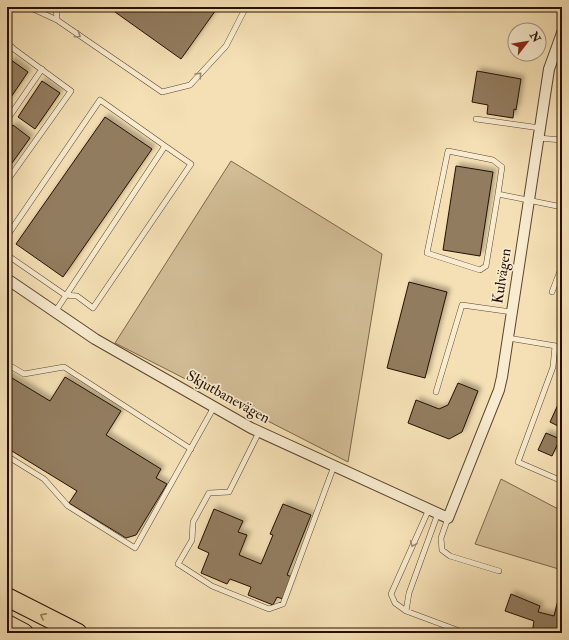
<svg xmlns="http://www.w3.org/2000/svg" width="569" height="640" viewBox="0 0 569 640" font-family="'IM FELL Double Pica',serif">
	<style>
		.green { fill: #d2bd96; stroke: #7c664b }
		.building { fill: #927c5e; stroke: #261000; filter: url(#shadow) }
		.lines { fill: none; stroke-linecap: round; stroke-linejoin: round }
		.lane-casing { stroke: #5a442d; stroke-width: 6 }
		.street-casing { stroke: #5a442d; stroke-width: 12 }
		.highway-casing { stroke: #261000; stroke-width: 20 }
		.lane { stroke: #f8ebcf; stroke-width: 5 }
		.street { stroke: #f8ebcf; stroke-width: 10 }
		.highway { stroke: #f5e0b5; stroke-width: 18 }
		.oneway { stroke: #9a8872 }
		.oneway2 { stroke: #988264 }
		.labels { text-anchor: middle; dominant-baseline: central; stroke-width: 3.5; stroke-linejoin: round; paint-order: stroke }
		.street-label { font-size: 15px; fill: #261000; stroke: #f8ebcf }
	</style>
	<defs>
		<filter id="shadow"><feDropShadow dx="3.5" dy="-3.5" stdDeviation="2" flood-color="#0004"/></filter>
	</defs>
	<rect width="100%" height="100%" fill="#f5e0b5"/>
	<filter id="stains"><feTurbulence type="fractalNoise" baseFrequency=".005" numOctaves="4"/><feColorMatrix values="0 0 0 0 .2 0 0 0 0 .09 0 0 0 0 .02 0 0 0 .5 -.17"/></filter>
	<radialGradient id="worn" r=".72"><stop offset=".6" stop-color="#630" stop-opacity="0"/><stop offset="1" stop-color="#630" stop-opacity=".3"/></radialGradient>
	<!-- green -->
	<path class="green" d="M231,161L382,254L348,462L115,343Z
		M501,479L562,511V570L475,544Z"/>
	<!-- building -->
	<path class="building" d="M108,7H218L181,59Z
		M11,60L28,72L7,103V66Z
		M477,71L521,79L516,110L514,109L513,118L487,114L488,105L472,102Z
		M42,81L60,93L35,129L18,117Z
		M105,117L152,149L63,277L16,244Z
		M13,125L30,138L7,170V133Z
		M456,166L493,172L480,256L443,250Z
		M409,282L447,292L425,378L387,368Z
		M7,375L50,401L65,377L121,411L106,435L161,469L156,478L167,484L136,535L126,538L69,503L77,491L7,448Z
		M458,383L478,391L462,432L449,439L408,423L416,400L439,409L448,405Z
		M562,396V428L550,422Z
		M546,433L560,439L552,456L538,450Z
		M283,504L311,515L287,575L292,577L283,599L277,597L273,605L248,595L251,587L230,579L227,584L201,573L209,553L198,548L214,509L243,521L238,532L247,535L239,555L261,564L273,535L270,534Z
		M511,594L540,606L538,612L554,616L559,596L562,597V633H532L534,621L505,611Z"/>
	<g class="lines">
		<defs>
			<path id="lane" d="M29,7L57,20
				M56,7L57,20L162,92L190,85L226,46L246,7
				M7,44L71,91L7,181
				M7,54L12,47
				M476,119L540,128
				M7,120L42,69
				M538,138L562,140
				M498,194L486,266L480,270L427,253L448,151L493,160L502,167L498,194L562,207
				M7,236L100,100L165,146L55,312
				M7,255L65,295L77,296L93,308L191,164L165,146
				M552,292L562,266
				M508,338L562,347
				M555,346L553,367L518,462L562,481
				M7,364L24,374L64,367L191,449
				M436,392L462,305L512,312
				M259,432L229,492L209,493L193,522L192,540L178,564L212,586L269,609L283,604L334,466
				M7,456L44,479L68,506L135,548L214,407
				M429,509L391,594L395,603L406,611L465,633
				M448,518L441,538L442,550L450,556L499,571
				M406,611L409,593L438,513"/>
			<path id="street" d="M7,279L95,339L251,428L448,518L499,390L502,377L549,69L562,33"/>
			<path id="highway" d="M7,597L78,633
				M7,624L24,633"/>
		</defs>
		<!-- lane casing -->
		<use href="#lane" class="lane-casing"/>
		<!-- street casing -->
		<use href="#street" class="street-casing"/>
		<!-- highway casing -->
		<use href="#highway" class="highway-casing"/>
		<!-- lane -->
		<use href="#lane" class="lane"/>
		<!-- street -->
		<use href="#street" class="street"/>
		<!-- highway -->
		<use href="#highway" class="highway"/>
	</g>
	<!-- one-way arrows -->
	<defs><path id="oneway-chevron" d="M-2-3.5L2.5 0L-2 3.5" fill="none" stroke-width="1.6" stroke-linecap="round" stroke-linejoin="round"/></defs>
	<g class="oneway">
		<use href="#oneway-chevron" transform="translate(78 35) rotate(35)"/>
		<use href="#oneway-chevron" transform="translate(199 75) rotate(-47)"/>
		<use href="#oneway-chevron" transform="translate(413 544) rotate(114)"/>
	</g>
	<use class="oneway2" href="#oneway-chevron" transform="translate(43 616) rotate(-153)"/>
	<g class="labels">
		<!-- street labels -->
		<g class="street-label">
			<text transform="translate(502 276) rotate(-81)">Kulvägen</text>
			<text transform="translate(228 397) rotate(29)">Skjutbanevägen</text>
		</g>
	</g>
	<!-- margin -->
	<rect width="569" height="640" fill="none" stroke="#f5e0b5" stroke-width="24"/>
	<rect x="8" y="8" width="553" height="624" fill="none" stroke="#261000" stroke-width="2"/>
	<rect x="12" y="12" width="545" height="616" fill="none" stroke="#261000"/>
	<!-- north arrow -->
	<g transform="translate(527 42) rotate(59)"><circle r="19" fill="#f8ebcf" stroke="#a4937c"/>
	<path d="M0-3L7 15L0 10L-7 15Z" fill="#8f2418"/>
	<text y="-6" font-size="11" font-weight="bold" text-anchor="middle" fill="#261000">N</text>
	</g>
	<rect width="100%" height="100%" filter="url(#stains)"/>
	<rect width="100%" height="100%" fill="url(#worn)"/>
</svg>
